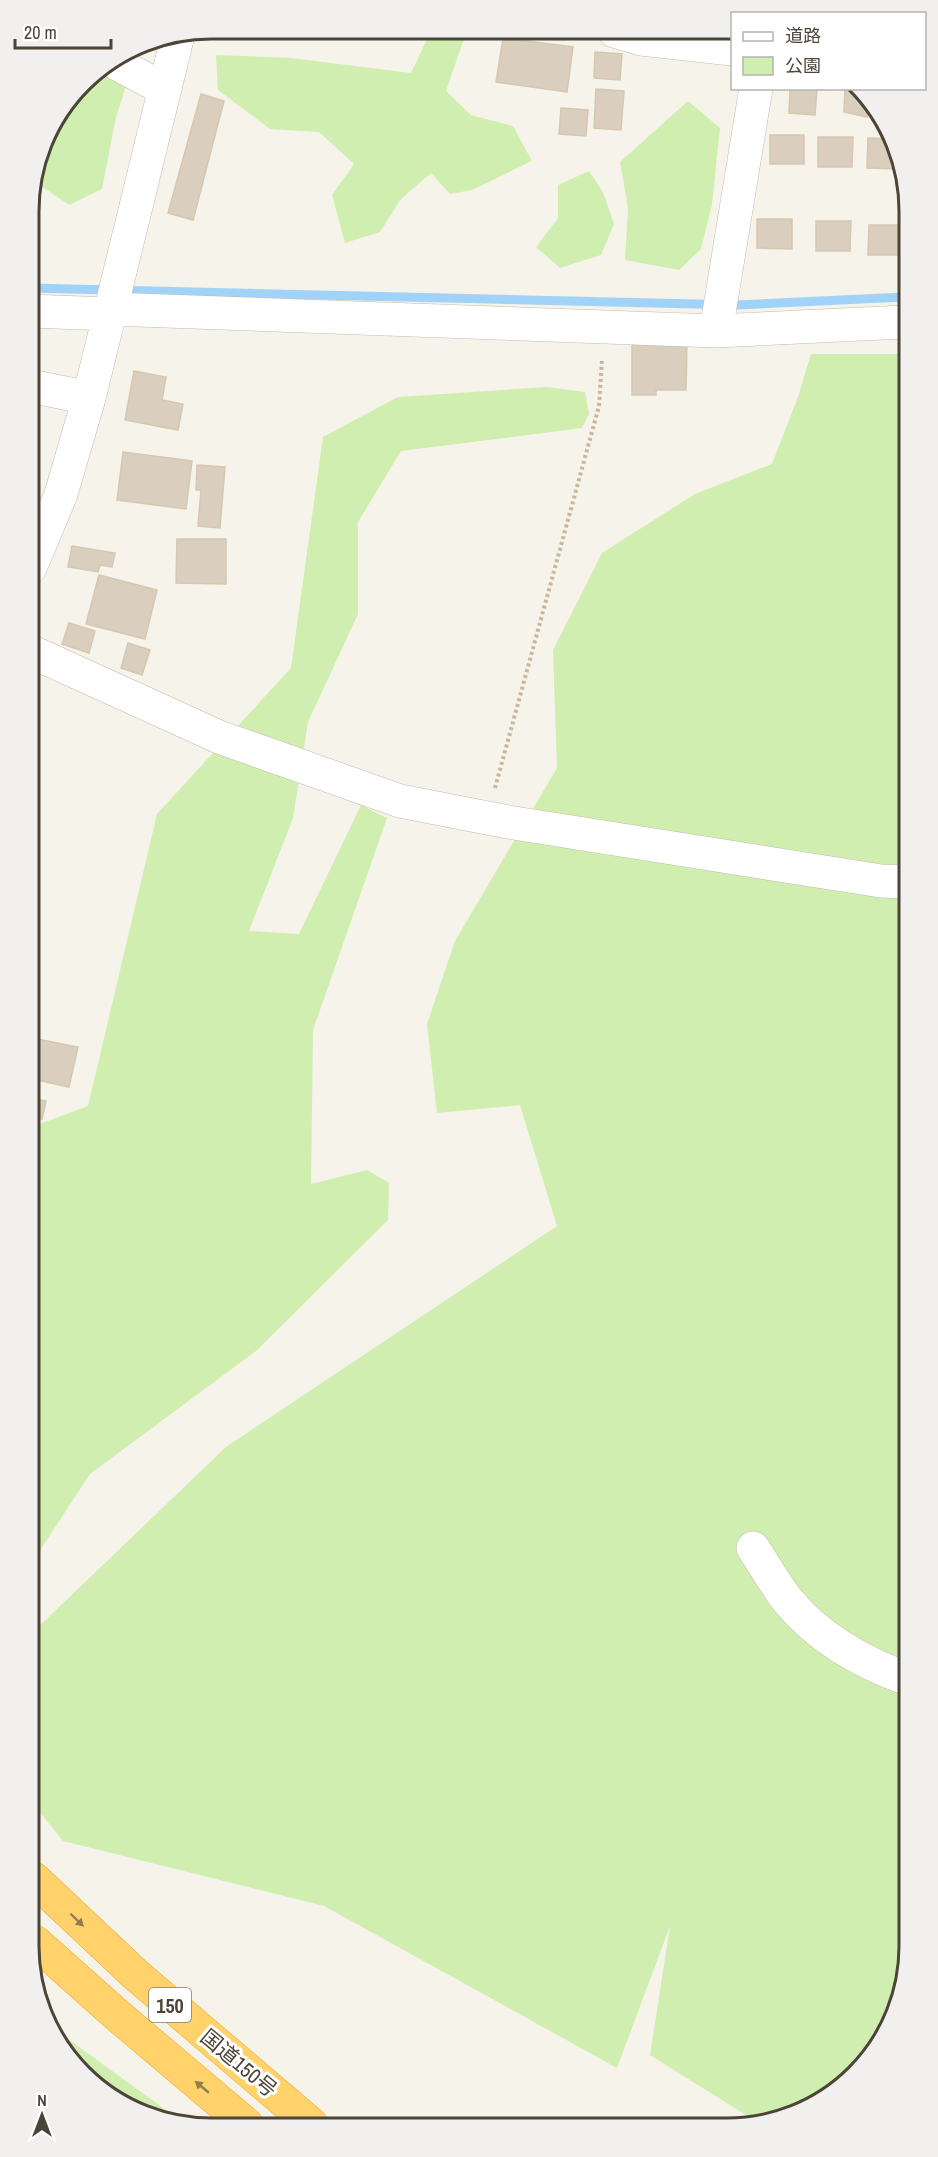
<svg xmlns="http://www.w3.org/2000/svg" width="938" height="2157" viewBox="0 0 938 2157" font-family="'Archivo Narrow','Noto Sans JP',sans-serif">
	<style>
		.green { fill: #d0eeaf }
		.lines { fill: none; stroke-linecap: round; stroke-linejoin: round }
		.stream { stroke: #a1d2f8; stroke-width: 9 }
		.building { fill: #dacfbe; stroke: #d5c8b0; stroke-width: 1.5 }
		.minor-casing { stroke: #c3bbab; stroke-width: 34 }
		.highway-casing { stroke: #efac2c; stroke-width: 34 }
		.path { stroke: #c7b89b; stroke-width: 4; stroke-dasharray: 3 3; stroke-linecap: butt }
		.minor { stroke: #fff; stroke-width: 33 }
		.highway { stroke: #ffd26c; stroke-width: 33 }
		.oneway { fill: #947d4c }
		.labels { text-anchor: middle; dominant-baseline: central; stroke-width: 6; stroke-linejoin: round; paint-order: stroke }
		.shield { fill: #fff; stroke: #827c73; stroke-width: 1.5 }
		.shield-label { font-size: 20px; font-weight: bold; fill: #4c4437 }
		.street-label { font-size: 21px; fill: #4c4437; stroke: #fff }
		.rim { fill: none; stroke: #4c4437; stroke-width: 3 }
	</style>
	<rect width="100%" height="100%" fill="#f6f3ea"/>
	<!-- green -->
	<path class="green" d="M434,30H467L446,91L471,115L513,126L532,161L472,190L450,194L431,173L401,199L380,232L345,243L332,195L354,164L319,132L270,129L218,90L216,55L291,58L411,73L431,31Z
		M471,30L561,31L566,41L503,38Z
		M140,43L116,117L102,189L69,205L34,181L47,131L90,74Z
		M688,101L720,128L712,205L701,249L679,270L625,260L628,208L620,162Z
		M589,171L603,192L614,224L601,255L560,268L536,247L558,218V185Z
		M811,354H904L909,1958C905,1977 903,2000 895,2017C871,2067 815,2122 757,2122L650,2055L670,1926L617,2068L324,1906L63,1841L34,1805V1631L226,1447L557,1226L520,1105L437,1113L427,1024L455,941L557,768L553,650L602,553L695,494L772,464L798,397Z
		M547,387L585,392L589,414L582,428L401,451L358,522V614L308,722L293,818L249,931L299,934L361,805L387,818L313,1030L311,1184L367,1170L389,1183L388,1220L256,1351L90,1474L33,1561L32,1127L88,1106L157,814L291,668L323,437L398,397Z
		M49,2025L170,2113L182,2125H176L90,2083L59,2047Z"/>
	<g class="lines">
		<!-- stream -->
		<path class="stream" d="M29,288L736,305L904,297"/>
	</g>
	<!-- building -->
	<path class="building" d="M503,38L573,47L567,92L496,82Z
		M595,52L622,54L620,80L594,78Z
		M790,88L817,89L815,115L789,113Z
		M845,88H859L870,101L867,117L844,112Z
		M596,89L624,91L621,130L594,128Z
		M201,94L224,101L193,220L168,213Z
		M561,108L588,110L586,136L559,134Z
		M770,135H804V164H770Z
		M818,137H853L852,167H818Z
		M868,138L893,139L902,161V169L867,168Z
		M757,219H792V249L757,248Z
		M816,221H851L850,251H816Z
		M869,225H903V255H868Z
		M632,343H687L686,390H656V395H632Z
		M134,371L166,377L162,400L183,404L178,430L125,420Z
		M123,452L192,461L186,509L117,500Z
		M197,465L225,467L220,528L198,526L201,490H196Z
		M177,539H226V584L176,583Z
		M72,546L115,553L112,567L100,565L98,572L68,567Z
		M99,575L157,590L145,639L86,624Z
		M69,623L95,631L89,653L62,644Z
		M128,643L150,650L142,675L121,668Z
		M31,719L39,725L31,737Z
		M32,1038L78,1047L69,1087L37,1080L39,1068L32,1066Z
		M32,1098L46,1101L42,1119L32,1117Z"/>
	<g class="lines">
		<defs>
			<path id="minor" d="M614,31L641,39L732,49
				M112,61L164,89
				M110,309L716,331L904,322
				M29,311L109,314
				M716,331L756,88
				M30,386L89,398
				M30,568L61,494L89,398L178,35
				M30,651L219,737L400,801L508,822L881,881L906,882
				M753,1548C765,1566 776,1586 789,1602C821,1640 863,1663 908,1679"/>
			<path id="highway" d="M34,1879L135,1974L311,2124
				M35,1942L117,2015L247,2125"/>
		</defs>
		<!-- minor casing -->
		<use href="#minor" class="minor-casing"/>
		<!-- highway casing -->
		<use href="#highway" class="highway-casing"/>
		<!-- path -->
		<path class="path" d="M495,788L599,406L602,360"/>
		<!-- minor -->
		<use href="#minor" class="minor"/>
		<!-- highway -->
		<use href="#highway" class="highway"/>
	</g>
	<!-- one-way arrows -->
	<defs><path id="oneway-solid" d="M-6-.8H1V-3.2L6.5 0L1 3.2V.8H-6Z" transform="scale(1.5)"/></defs>
	<g class="oneway">
		<use href="#oneway-solid" transform="translate(77 1920) rotate(44)"/>
		<use href="#oneway-solid" transform="translate(202 2087) rotate(-140)"/>
	</g>
	<g class="labels">
		<!-- shield labels -->
		<rect class="shield" x="149" y="1988" width="42" height="34" rx="4.5"/>
		<g class="shield-label">
			<text x="170" y="2005">150</text>
		</g>
		<!-- street labels -->
		<g class="street-label">
			<text transform="translate(239 2063) rotate(40)">国道150号</text>
		</g>
	</g>
	<!-- crop -->
	<path d="M0 0H938V2157H0ZM211 39H727A172 172 0 0 1 899 211V1946A172 172 0 0 1 727 2118H211A172 172 0 0 1 39 1946V211A172 172 0 0 1 211 39Z" fill="#f1f0ef" fill-rule="evenodd"/>
	<path class="rim" d="M211 39H727A172 172 0 0 1 899 211V1946A172 172 0 0 1 727 2118H211A172 172 0 0 1 39 1946V211A172 172 0 0 1 211 39Z"/>
	<!-- legend -->
	<rect x="731" y="12" width="195" height="78" fill="#ffffff" stroke="#b7b4af" stroke-width="1.5"/>
	<rect x="743" y="32" width="30" height="9" fill="#ffffff" stroke="#b7b4af" stroke-width="1.5"/>
	<text x="785" y="42" font-size="18" fill="#4c4437">道路</text>
	<rect x="743" y="57" width="30" height="18" fill="#d0eeaf" stroke="#b7b4af" stroke-width="1.5"/>
	<text x="785" y="72" font-size="18" fill="#4c4437">公園</text>
	<!-- north arrow -->
	<g transform="translate(42 2115)" stroke="#ffffff" stroke-width="4.5" paint-order="stroke">
	<path d="M0-4.5L10 22L0 15L-10 22Z" fill="#4c4437"/>
	<text y="-9" font-size="16" font-weight="bold" text-anchor="middle" fill="#4c4437">N</text>
	</g>
	<!-- scale -->
	<path d="M15 39v9h96v-9" fill="none" stroke="#4c4437" stroke-width="3"/>
	<text x="24" y="39" font-size="18" fill="#4c4437" stroke="#ffffff" stroke-width="4.5" paint-order="stroke">20 m</text>
</svg>
